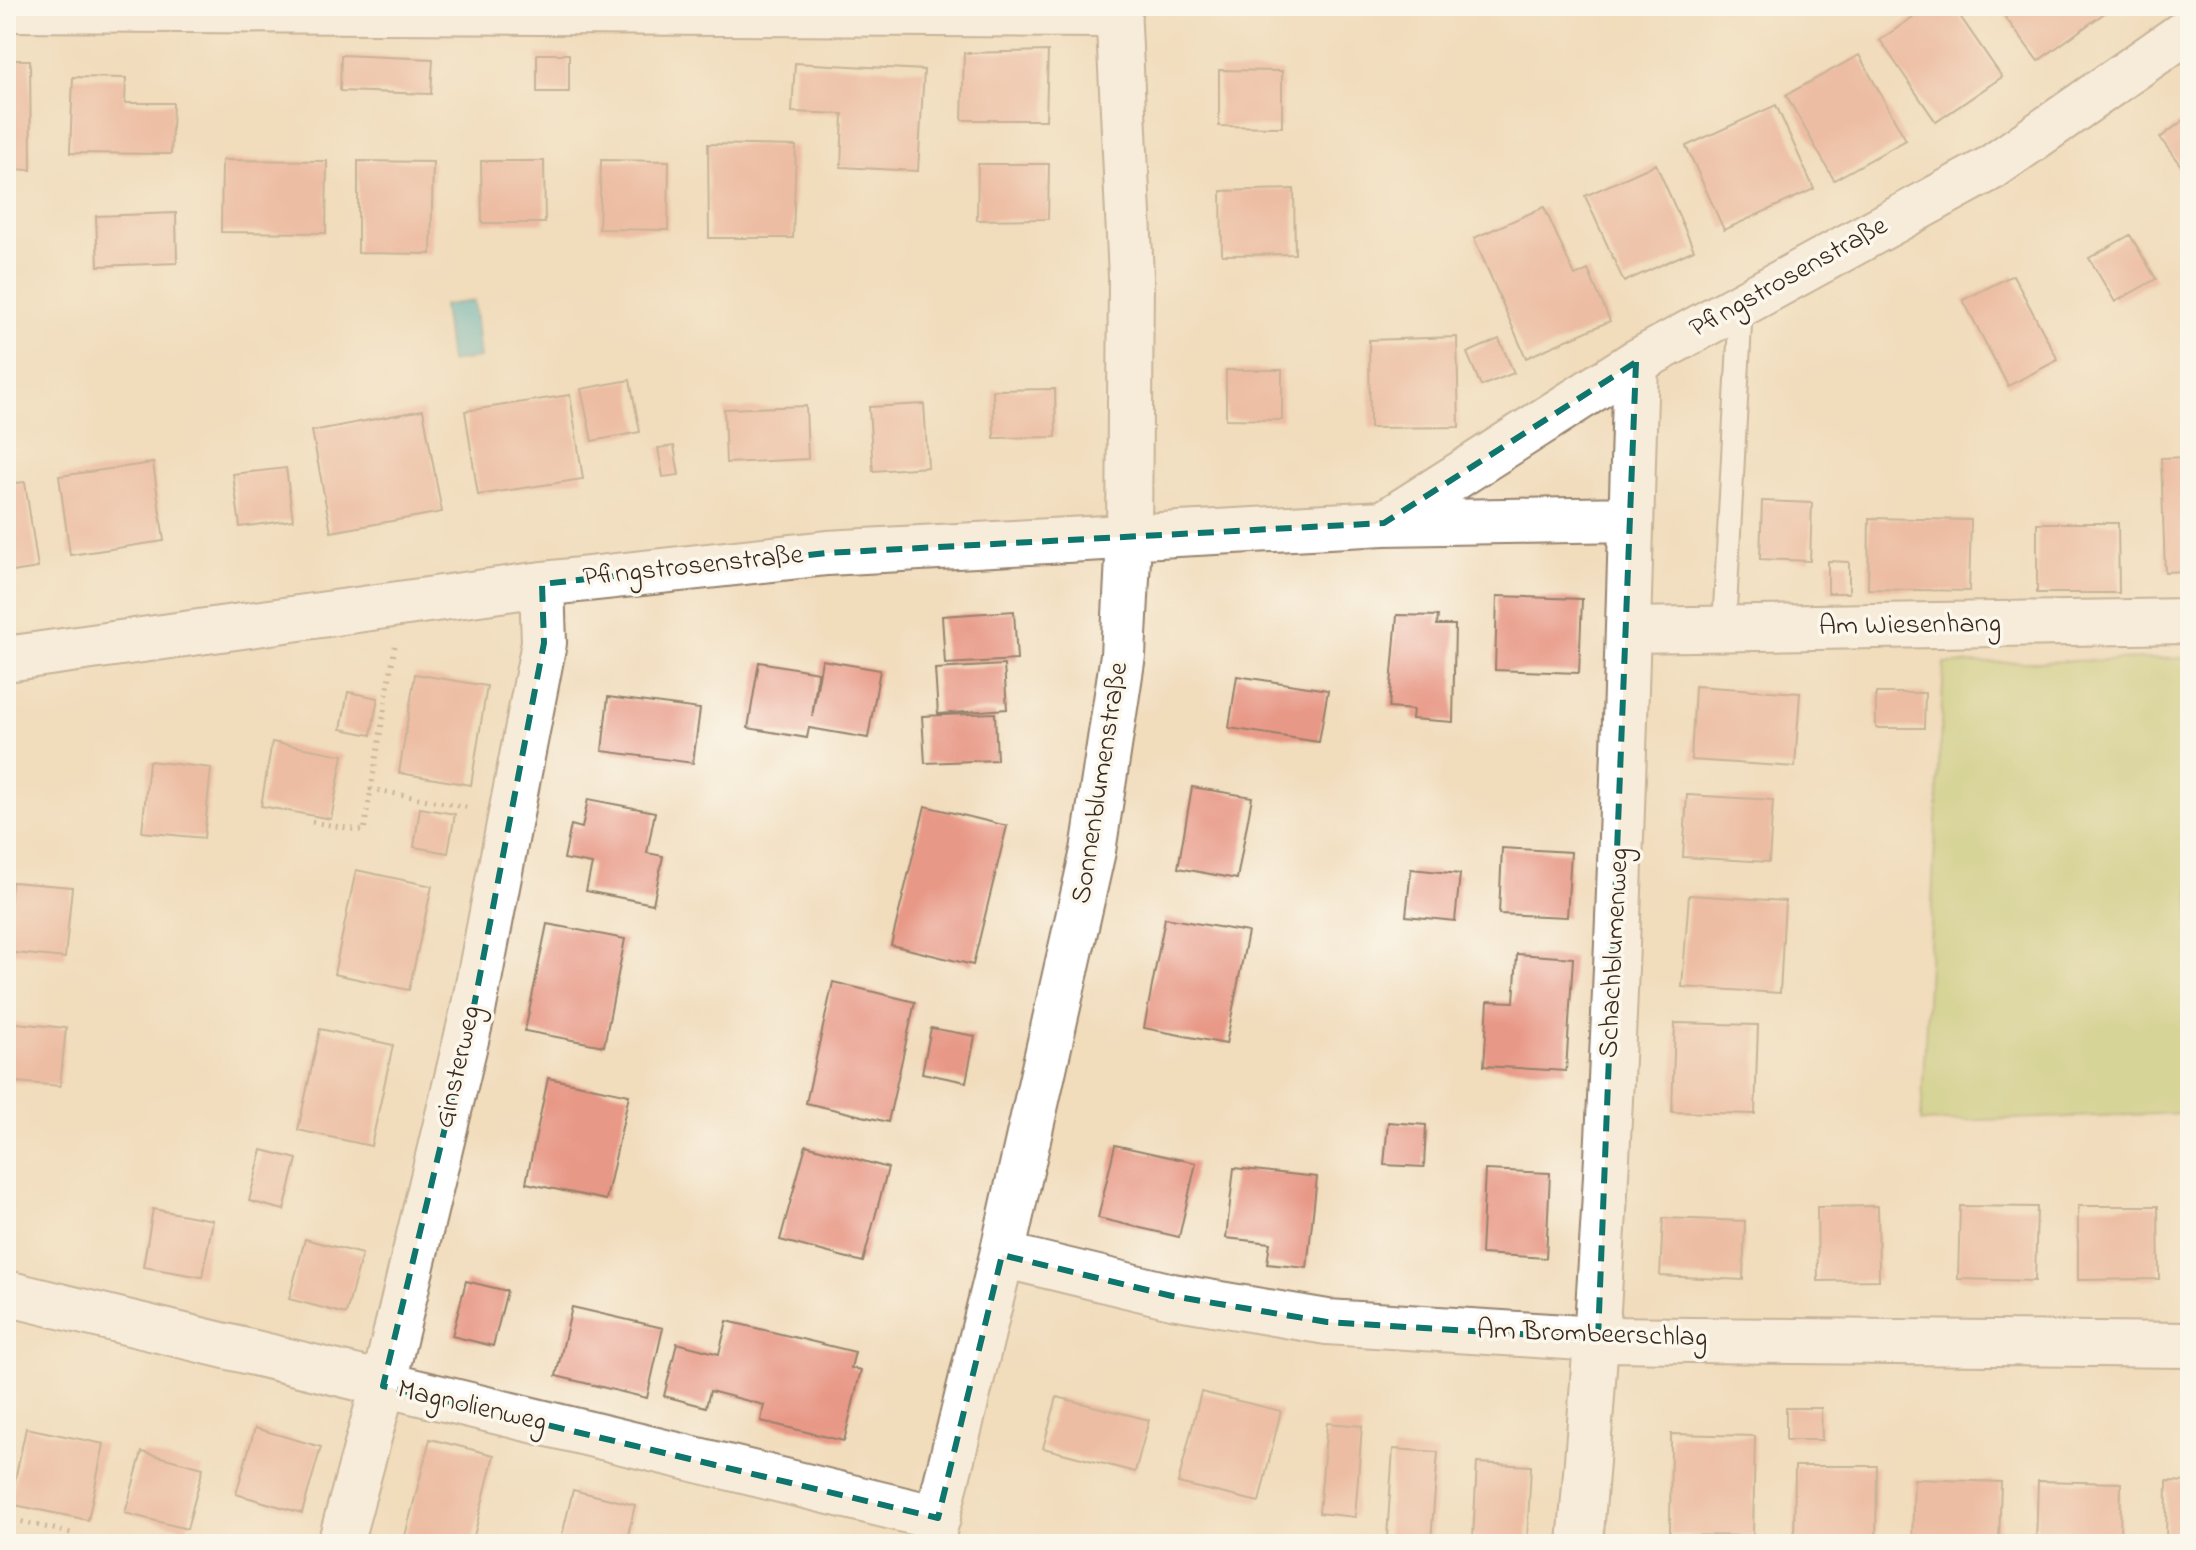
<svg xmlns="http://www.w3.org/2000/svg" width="2196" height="1550" viewBox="0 0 2196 1550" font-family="'Indie Flower',sans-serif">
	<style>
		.green { fill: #b8c96c; stroke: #7a7a45; stroke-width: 2 }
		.water { fill: #44b1c1; stroke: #406e70; stroke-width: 2 }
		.building { fill: #e89886 }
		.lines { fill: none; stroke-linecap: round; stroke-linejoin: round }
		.lane-casing { stroke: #96836d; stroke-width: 26 }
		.street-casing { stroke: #96836d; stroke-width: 48 }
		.path { stroke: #96836d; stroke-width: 5; stroke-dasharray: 2 6; stroke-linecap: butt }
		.lane { stroke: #fff; stroke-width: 22 }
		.street { stroke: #fff; stroke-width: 44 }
		.marked { fill: none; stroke: #0f766e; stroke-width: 6; stroke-dasharray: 16 10; stroke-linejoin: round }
		.labels { text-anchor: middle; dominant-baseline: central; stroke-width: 7; stroke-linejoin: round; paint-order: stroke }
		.street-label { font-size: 28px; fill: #3b2a1e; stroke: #fbf7ec }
	</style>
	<rect width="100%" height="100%" fill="#fbf7ec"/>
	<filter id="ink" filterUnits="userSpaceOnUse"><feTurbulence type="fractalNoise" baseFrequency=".0125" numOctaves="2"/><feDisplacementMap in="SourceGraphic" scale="16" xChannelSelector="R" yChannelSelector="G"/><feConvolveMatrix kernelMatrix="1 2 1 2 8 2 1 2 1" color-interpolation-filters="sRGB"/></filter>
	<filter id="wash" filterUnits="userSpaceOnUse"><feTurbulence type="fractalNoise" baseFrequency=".006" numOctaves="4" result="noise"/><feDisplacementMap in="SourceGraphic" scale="32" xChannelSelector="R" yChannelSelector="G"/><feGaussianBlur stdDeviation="1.8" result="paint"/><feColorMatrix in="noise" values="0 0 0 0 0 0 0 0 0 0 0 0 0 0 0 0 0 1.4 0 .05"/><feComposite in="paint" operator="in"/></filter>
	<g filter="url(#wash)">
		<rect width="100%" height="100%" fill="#f1dcbc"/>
		<!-- green -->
		<path class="green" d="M2190,658V1113L1921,1122L1944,664Z"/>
		<!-- water -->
		<path class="water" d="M474,301L480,358L450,362L443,305Z"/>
		<g id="blocks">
			<!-- building -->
			<path class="building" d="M1214,6H1280V10L1215,14Z
				M1929,6H1953L2002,77L1936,122L1880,40Z
				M1997,6H2114L2038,61Z
				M1048,51L1046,120H962L964,53Z
				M537,54H569V92H537Z
				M341,55L433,59L431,94L340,91Z
				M1859,55L1906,140L1834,180L1786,95Z
				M6,60H30L31,170L6,169Z
				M795,63L924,70L918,171L841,167L843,114L792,112Z
				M1219,70L1282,71V127L1219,126Z
				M73,77L126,78L125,103H173L171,154L70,153Z
				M1776,105L1814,189L1724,230L1686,146Z
				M2190,115V178L2160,138Z
				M708,144L796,146L793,238H709Z
				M222,160L327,161L326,233L221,232Z
				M601,160L669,161L668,230L599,229Z
				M358,161L433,162L431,254L358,253Z
				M481,161H544L545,223H482Z
				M978,164H1049L1048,219L977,220Z
				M1656,164L1694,250L1624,282L1585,196Z
				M1294,189L1295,254L1222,255L1221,191Z
				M1544,207L1575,276L1588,270L1610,321L1526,358L1474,238Z
				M176,213L177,263L98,266L96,216Z
				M2130,235L2156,279L2115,302L2089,258Z
				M2013,275L2058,360L2008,386L1963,300Z
				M2190,306V327L2181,312Z
				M1457,337L1459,427L1370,428L1369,340Z
				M1499,339L1514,373L1481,386L1467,353Z
				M1226,370H1282V420L1226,419Z
				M630,380L640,432L592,441L581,389Z
				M1055,389L1056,437L994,438L993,390Z
				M570,395L583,479L478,495L465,411Z
				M924,404L928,467L873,471L869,407Z
				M806,406L808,459L726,463L724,409Z
				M423,410L442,512L331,532L312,431Z
				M674,446L679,475L663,477L658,448Z
				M2190,457V571L2165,572L2161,458Z
				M153,463L164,541L70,555L59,476Z
				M286,468L293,520L240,527L233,474Z
				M25,482L38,568L6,573V484Z
				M1762,501L1812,503L1810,561L1760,559Z
				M1869,518L1971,520L1969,591L1868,589Z
				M2037,523H2118L2119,593H2037Z
				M1828,561L1849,562V593H1828Z
				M1497,596L1582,599L1579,673L1495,670Z
				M1014,611L1017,660L945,664L942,616Z
				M1397,615L1438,616L1437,625H1455L1453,722L1412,719L1413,710L1389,708Z
				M822,660L880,670L868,738L809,728L807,738L748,728L759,662L818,672L812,717Z
				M1004,665L1007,709L938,714L935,669Z
				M415,674L487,686L471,785L399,773Z
				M1237,676L1328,690L1319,742L1229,728Z
				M1695,686L1800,693L1795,767L1691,760Z
				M348,692L378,698L371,735L341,729Z
				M1876,693H1925L1924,728H1876Z
				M608,697L700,709L693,763L602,751Z
				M995,713L997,760L925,763L922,716Z
				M272,742L343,755L331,819L261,806Z
				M149,761L211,768L204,838L142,832Z
				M1192,787L1252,797L1237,879L1178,868Z
				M1687,795L1773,800L1769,862L1683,857Z
				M588,799L655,812L647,853L663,856L653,904L586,891L592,864L564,859L571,825L582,828Z
				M925,806L1007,826L973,965L891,945Z
				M420,808L455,814L448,853L414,847Z
				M1502,848L1571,852L1567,917L1499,914Z
				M1411,869L1460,874L1455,921L1406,916Z
				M356,870L432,886L409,990L334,974Z
				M12,882L72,887L65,958L6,952Z
				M1689,895L1785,901L1780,993L1682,987Z
				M1165,918L1248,932L1226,1044L1144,1028Z
				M547,924L625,939L604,1046L525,1031Z
				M1517,954L1573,958L1566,1071L1484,1066L1488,1001L1514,1002Z
				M833,982L915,1002L888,1122L806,1103Z
				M6,1022L66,1028L60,1086L6,1081Z
				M1675,1023L1758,1025L1755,1114L1672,1112Z
				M931,1028L975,1036L966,1082L922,1073Z
				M320,1029L393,1045L371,1146L298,1130Z
				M548,1078L629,1095L606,1200L526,1183Z
				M1388,1122L1426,1125L1424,1167L1384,1165Z
				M806,1145L888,1168L863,1262L780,1240Z
				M1115,1145L1196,1163L1179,1237L1098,1218Z
				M262,1150L297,1159L284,1210L249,1201Z
				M1234,1168L1317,1177L1307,1268L1267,1264L1270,1243L1226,1238Z
				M1485,1170L1550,1173L1546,1258L1481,1254Z
				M1878,1206L1879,1280L1818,1281L1817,1207Z
				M1960,1206L2037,1207L2035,1281L1958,1279Z
				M2078,1206H2158L2159,1279L2078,1280Z
				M153,1209L213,1220L202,1277L143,1267Z
				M1663,1218L1745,1221L1743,1280L1660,1276Z
				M305,1239L362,1254L346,1314L289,1299Z
				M466,1281L507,1291L493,1346L452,1336Z
				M572,1307L663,1328L647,1398L556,1376Z
				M727,1321L855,1352L851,1368L861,1370L844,1441L761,1421L764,1405L710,1391L706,1407L664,1396L677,1343L719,1354Z
				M1201,1392L1281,1411L1259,1502L1178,1483Z
				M1057,1397L1149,1420L1135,1472L1043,1448Z
				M1786,1408H1821L1822,1440H1786Z
				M1327,1423L1362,1426L1355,1517L1319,1513Z
				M26,1428L104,1444L88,1520L10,1504Z
				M255,1428L321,1447L302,1513L236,1494Z
				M1671,1434L1755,1436L1753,1536L1670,1535Z
				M430,1439L494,1455L472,1544H403Z
				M1393,1449L1438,1452L1431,1541L1387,1537Z
				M142,1452L203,1468L187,1529L125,1513Z
				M1477,1463L1531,1466L1527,1541L1473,1538Z
				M1795,1466H1877L1876,1544H1794Z
				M1914,1479L2001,1482L1999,1544H1912Z
				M2038,1481L2121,1483L2120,1544H2036Z
				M2167,1481L2190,1482V1544H2166Z
				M573,1490L635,1505L626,1544H560Z"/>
		</g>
	</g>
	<g filter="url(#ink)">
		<use href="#blocks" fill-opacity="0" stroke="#96836d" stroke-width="2"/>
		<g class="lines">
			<defs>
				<path id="lane" d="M1724,628L1741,305"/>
				<path id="street" d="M6,9L1119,15
					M1384,523L1636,362L1991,168L2190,29
					M1629,630L2190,621
					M6,659L542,584L827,553L1384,523L1631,519
					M1002,1255L1172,1296L1327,1322L1598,1339L2190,1345
					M6,1293L938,1518
					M340,1544L383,1386L473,1011L544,643L542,584
					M931,1544L1002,1255L1093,851L1123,655L1129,539L1131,277L1118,6
					M1580,1544C1615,1151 1624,756 1636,362"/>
			</defs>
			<!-- lane casing -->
			<use href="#lane" class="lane-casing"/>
			<!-- street casing -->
			<use href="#street" class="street-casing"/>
			<!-- path -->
			<path class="path" d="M395,646L371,789L470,808
				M312,822L364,831L371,789
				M6,1518L71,1533"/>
			<!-- lane -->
			<use href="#lane" class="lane"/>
			<!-- street -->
			<use href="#street" class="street"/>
		</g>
	</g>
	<!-- marked area -->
	<path d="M0 0H2196V1550H0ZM1636,362L1598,1339L1327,1322L1172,1296L1002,1255L938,1518L383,1386L473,1011L544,643L542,584L827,553L1384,523Z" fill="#f1dcbc" fill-opacity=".55" fill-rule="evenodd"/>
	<path class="marked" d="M1636,362L1598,1339L1327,1322L1172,1296L1002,1255L938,1518L383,1386L473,1011L544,643L542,584L827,553L1384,523Z"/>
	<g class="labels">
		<!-- street labels -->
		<g class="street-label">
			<text transform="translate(1789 278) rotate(-29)">Pfingstrosenstraße</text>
			<text transform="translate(693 567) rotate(-6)">Pfingstrosenstraße</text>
			<text transform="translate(1910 626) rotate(-1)">Am Wiesenhang</text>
			<text transform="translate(1101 783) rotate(-81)">Sonnenblumenstraße</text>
			<text transform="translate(1615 953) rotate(-87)">Schachblumenweg</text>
			<text transform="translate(459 1067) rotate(-77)">Ginsterweg</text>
			<text transform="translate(1592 1335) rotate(2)">Am Brombeerschlag</text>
			<text transform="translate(472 1407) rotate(13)">Magnolienweg</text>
		</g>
	</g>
	<!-- margin -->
	<rect width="2196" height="1550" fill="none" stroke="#fbf7ec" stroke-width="32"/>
</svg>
